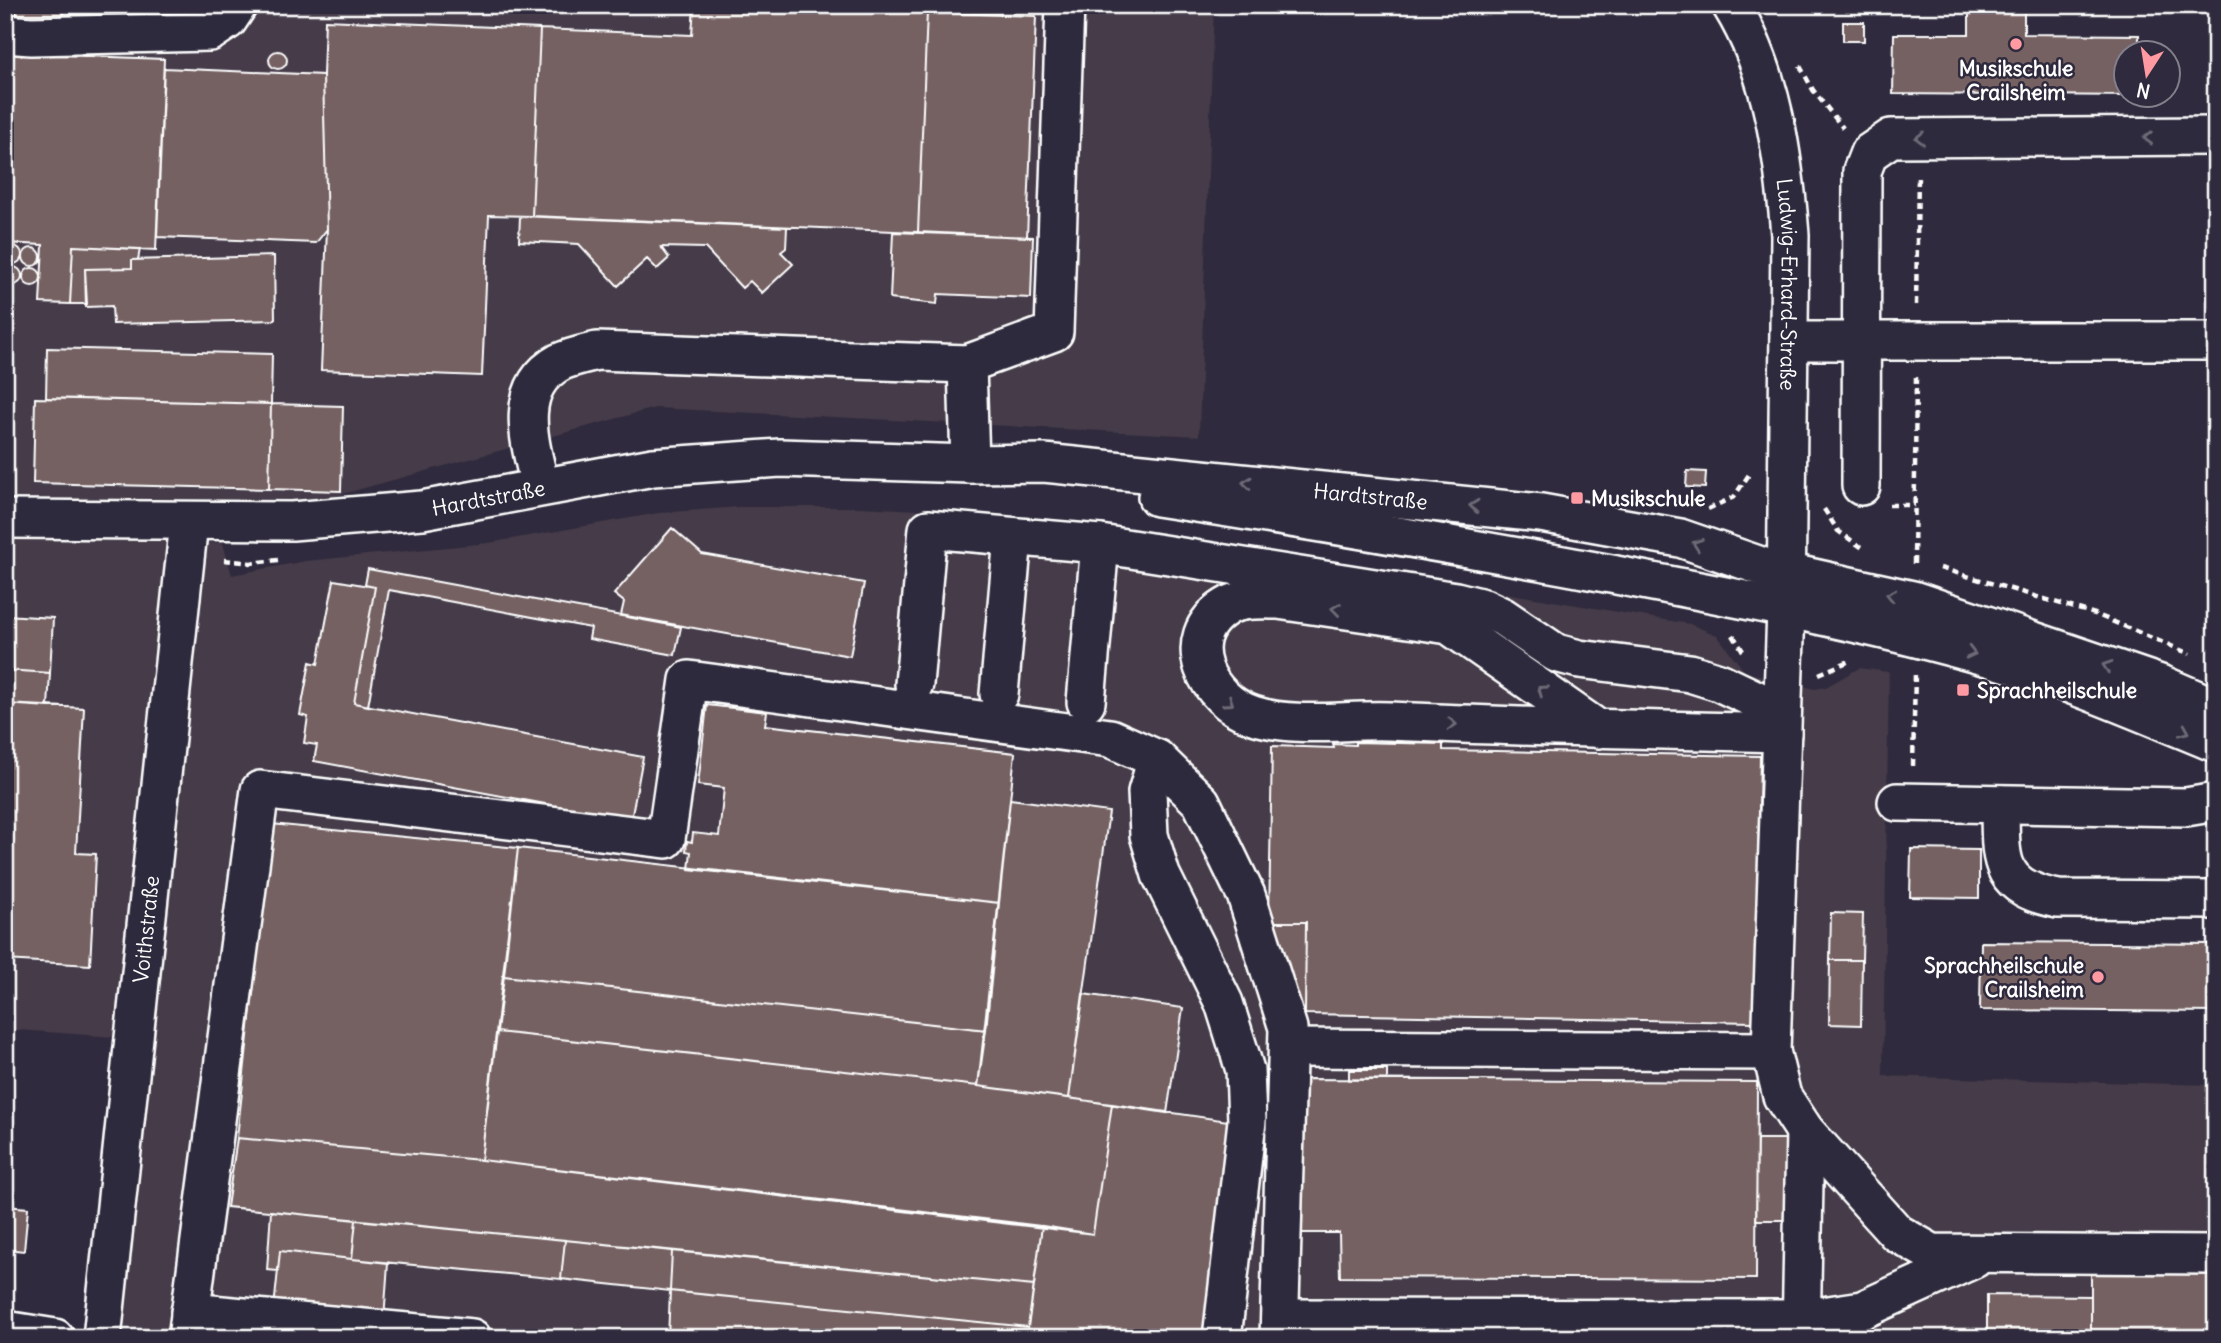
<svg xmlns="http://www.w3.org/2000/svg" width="2221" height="1343" viewBox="0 0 2221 1343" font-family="Delius,sans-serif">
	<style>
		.built { fill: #443a48 }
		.building { fill: #756162; stroke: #fff; stroke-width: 2 }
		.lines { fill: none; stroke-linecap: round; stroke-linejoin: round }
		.minor-casing { stroke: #fff; stroke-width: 42 }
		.path { stroke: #fff; stroke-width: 4.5; stroke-dasharray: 7 5; stroke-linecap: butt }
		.minor { stroke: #2f2a3d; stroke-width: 37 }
		.oneway { stroke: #6d6a77 }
		.poi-dot { fill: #ff9aa2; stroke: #2f2a3d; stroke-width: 2.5 }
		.labels { text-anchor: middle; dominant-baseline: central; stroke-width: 5; stroke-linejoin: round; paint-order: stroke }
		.poi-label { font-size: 21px; font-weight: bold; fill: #fff; stroke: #2f2a3d; text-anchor: start }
		.street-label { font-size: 21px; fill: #fff; stroke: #2f2a3d }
	</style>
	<rect width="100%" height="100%" fill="#2f2a3d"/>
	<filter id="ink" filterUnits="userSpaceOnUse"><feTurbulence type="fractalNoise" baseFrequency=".0143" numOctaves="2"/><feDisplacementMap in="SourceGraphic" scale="14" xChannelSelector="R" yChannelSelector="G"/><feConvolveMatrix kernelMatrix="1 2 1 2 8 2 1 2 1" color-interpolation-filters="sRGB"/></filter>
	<g filter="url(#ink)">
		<!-- built -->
		<path class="built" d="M5,5H1214L1199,436L655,408L332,497L190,507L5,504Z
			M738,507H860L979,513L1106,526L1690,624L1717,635L1745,672L1815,689L1826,687L1859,668L1889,672L1883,1076L2216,1085V1338H101L113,1037L5,1029V535L223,543L232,575L305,561L488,543L658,513Z"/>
		<!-- building -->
		<path class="building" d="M122 12a8 8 0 1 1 16 0a8 8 0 1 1-16 0Z
			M11,5H68L59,20L22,21Z
			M73,5H123L122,15L126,19L73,18Z
			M694,5L927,12L918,232L532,216L540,29L692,35Z
			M1969,5H2024V34L2139,35V52H2126V94L2138,96L1893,94L1894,34H1969Z
			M927,12L1036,16L1027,237L918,232Z
			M325,20L540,29L532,216L489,215L482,376L321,370L327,229L323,75Z
			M1843,22H1864V41H1843Z
			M269 60a9 9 0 1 1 18 0a9 9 0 1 1-18 0Z
			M5,53L164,59L156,250L73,246L70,304L40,303L43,245L5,243Z
			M164,68L323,75L327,229L316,243L157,237Z
			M520,216L787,227L786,248L781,252L793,264L762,293L750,281L742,288L705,248L661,247L669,258L657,269L647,259L618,286L579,244L519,241Z
			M893,232L1033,237L1031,298L938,294L937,304L890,299Z
			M73,246L140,249L138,260H132V268L85,269L87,304H70Z
			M4 255a9 9 0 1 1 18 0a9 9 0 1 1-18 0Z
			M23 257a9 9 0 1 1 18 0a9 9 0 1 1-18 0Z
			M274,256L275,320L113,324L112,306L86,307L85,269L132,268V260Z
			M4 276a9 9 0 1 1 18 0a9 9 0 1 1-18 0Z
			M23 277a9 9 0 1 1 18 0a9 9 0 1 1-18 0Z
			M47,348L272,354L271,404L46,398Z
			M35,398L271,404L269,489L33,483Z
			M271,404L343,406L341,491L269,489Z
			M1687,471L1706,472L1705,488L1686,487Z
			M672,528L702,554L864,583L850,656L621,615L624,602L614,594Z
			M368,569L681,627L675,655L589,639L591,628L389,590L368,706L354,703L375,587L365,585Z
			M334,580L375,587L354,703L643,757L631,820L314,761L317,745L304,743L308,717L300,715L310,662L318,664Z
			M5,615L53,618L50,673L5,670Z
			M5,670L50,673L48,707L5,704Z
			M5,704L84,708L76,853L96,854L90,965L5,960Z
			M707,705L767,712L765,725L1015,753L999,903L689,869L691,852L686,851L687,841L692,842L693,833L719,836L724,788L698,785Z
			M1355,742L1443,744V750L1760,756L1755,1022L1305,1014L1306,922H1269L1272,746L1334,748L1333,744L1355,745Z
			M1010,799L1109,812L1069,1098L978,1086Z
			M271,824L518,848L481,1160L237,1138Z
			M518,848L999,903L986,1030L504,976Z
			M1911,849L1979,850V898L1910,897Z
			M1831,913L1863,914L1862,960H1830Z
			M1269,922H1306L1305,1014L1267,1013Z
			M1981,942L2216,944V1012L1980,1010Z
			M1830,960H1862L1861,1025L1829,1024Z
			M504,976L986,1030L978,1086L497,1032Z
			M1083,994L1183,1008L1167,1113L1069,1098Z
			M497,1032L978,1086L1112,1104L1093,1234L481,1160Z
			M1349,1070H1387V1080H1349Z
			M1303,1079L1757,1082L1756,1279L1340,1277L1339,1233H1302Z
			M1112,1104L1235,1122L1213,1338H1030L1028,1327L1042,1226L1093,1234Z
			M237,1138L481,1160L1042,1226L1034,1286L227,1207Z
			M1757,1139H1795V1220H1756Z
			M5,1206L28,1208L24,1251L5,1249Z
			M271,1211L356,1220L352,1259L280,1251L278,1271L267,1270Z
			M356,1220L565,1240L561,1279L352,1259Z
			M565,1240L672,1251L670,1291L561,1279Z
			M280,1251L388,1263L384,1320L274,1308Z
			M672,1251L1034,1286L1028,1327L670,1291Z
			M2091,1268L2216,1269V1338H1952V1335L2091,1337Z
			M670,1291L1028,1327L1030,1338H668Z
			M1987,1295L2091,1296V1337L1987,1336Z"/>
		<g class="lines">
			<defs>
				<g id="minor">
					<path id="s1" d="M1731,5C1773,72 1784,159 1790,235L1786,609L1771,1051L1782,1096L1805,1131L1897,1233L1932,1253L2216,1255"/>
					<path d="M5,34L31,36L210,32L228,20L238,5"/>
					<path d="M1789,341H2216"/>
					<path d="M970,464L967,364L1054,332L1065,5"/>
					<path d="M540,485C530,443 512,388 560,362C571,357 585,354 597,351L967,364"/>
					<path d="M1861,486L1862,171L1869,153L1891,138L2216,136"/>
					<path d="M1157,497C1309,520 1460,546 1611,574C1738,598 1866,622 1991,658C2068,680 2142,713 2216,743"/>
					<path id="s2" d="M5,519L292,521L422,510L653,467L780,458L970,464L1044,463L1541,513L1680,538L1764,567L1913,600L2163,685L2216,708"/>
					<path d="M914,684L928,529L1100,544L1456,601L1484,608L1503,617L1556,653L1579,659L1690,673L1719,682L1782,712"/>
					<path d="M999,694L1013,537"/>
					<path d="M1086,702L1100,544"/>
					<path d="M1598,729L1449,625L1278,600C1262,600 1240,598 1226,607C1176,638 1206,700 1253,715C1296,729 1346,719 1390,721C1520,727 1651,730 1782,733"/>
					<path d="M1157,759L1147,792L1149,835L1161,875L1224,1003L1245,1070L1247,1121L1222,1338"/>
					<path d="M1897,802L2186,807L2216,802"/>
					<path d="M2000,804C2001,858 1995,887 2058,899L2216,900"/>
					<path d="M1289,1048L1771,1051"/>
					<path d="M190,1312L472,1338"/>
					<path d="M1282,1318L1802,1319L1862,1310L1974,1259"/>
					<path d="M5,1330L55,1338"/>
					<path id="s3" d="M102,1338L189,522"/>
					<path d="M187,1338L260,790L666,839L689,680L1110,738L1157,759L1201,802L1246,895L1288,1028L1279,1338"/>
					<path d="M1801,1338L1805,1131"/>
				</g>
			</defs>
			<!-- minor casing -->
			<use href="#minor" class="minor-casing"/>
			<!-- path -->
			<path class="path" d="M1800,66L1813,90L1843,128
				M1916,305L1918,174
				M1889,505H1915
				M1708,509L1734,497L1750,473
				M1824,509L1838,531L1864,549
				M224,560L251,563L278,560
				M1914,564L1916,376
				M1940,568L2095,614L2190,654
				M1733,635L1743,651
				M1819,674L1852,660
				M1913,766L1915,673"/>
			<!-- minor -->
			<use href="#minor" class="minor"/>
		</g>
		<!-- one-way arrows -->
		<defs><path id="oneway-chevron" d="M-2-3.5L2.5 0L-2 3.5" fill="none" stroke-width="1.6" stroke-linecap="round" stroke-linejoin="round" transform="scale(1.75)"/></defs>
		<g class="oneway">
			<use href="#oneway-chevron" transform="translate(1920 138) rotate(179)"/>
			<use href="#oneway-chevron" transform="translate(2148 138) rotate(179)"/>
			<use href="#oneway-chevron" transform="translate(1247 483) rotate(-174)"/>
			<use href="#oneway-chevron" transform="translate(1474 506) rotate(-174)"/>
			<use href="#oneway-chevron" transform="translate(1697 544) rotate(-161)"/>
			<use href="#oneway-chevron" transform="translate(1891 595) rotate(-167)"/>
			<use href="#oneway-chevron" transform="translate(1336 609) rotate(-172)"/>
			<use href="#oneway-chevron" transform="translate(1971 653) rotate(14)"/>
			<use href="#oneway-chevron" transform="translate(2107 666) rotate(-161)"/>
			<use href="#oneway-chevron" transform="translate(1542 690) rotate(-145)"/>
			<use href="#oneway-chevron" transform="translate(1229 702) rotate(35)"/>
			<use href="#oneway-chevron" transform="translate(1452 724) rotate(3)"/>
			<use href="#oneway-chevron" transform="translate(2185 731) rotate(23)"/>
		</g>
	</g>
	<!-- markers -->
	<g class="poi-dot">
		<circle cx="2016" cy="44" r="7"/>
		<rect x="1570" y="491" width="14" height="14" rx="3.5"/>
		<rect x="1956" y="683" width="14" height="14" rx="3.5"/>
		<circle cx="2098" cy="977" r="7"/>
	</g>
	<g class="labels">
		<!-- poi labels -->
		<g class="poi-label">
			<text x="2016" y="68" text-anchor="middle">Musikschule<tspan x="2016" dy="24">Crailsheim</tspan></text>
			<text x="1591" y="498">Musikschule</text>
			<text x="1977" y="690">Sprachheilschule</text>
			<text x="2084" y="965" text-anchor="end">Sprachheilschule<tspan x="2084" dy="24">Crailsheim</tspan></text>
		</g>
		<!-- street labels -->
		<g class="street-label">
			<text stroke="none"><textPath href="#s1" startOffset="289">Ludwig-Erhard-Straße</textPath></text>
			<text stroke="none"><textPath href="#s2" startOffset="1372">Hardtstraße</textPath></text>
			<text stroke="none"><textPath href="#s2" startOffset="485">Hardtstraße</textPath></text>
			<text stroke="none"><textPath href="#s3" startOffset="411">Voithstraße</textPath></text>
		</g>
	</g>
	<!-- margin -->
	<rect width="2221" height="1343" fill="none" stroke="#2f2a3d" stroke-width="28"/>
	<rect x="14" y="14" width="2193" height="1315" fill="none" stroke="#fff" stroke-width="2.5" filter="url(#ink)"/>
	<!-- north arrow -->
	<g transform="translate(2147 74) rotate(192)"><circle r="33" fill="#2f2a3d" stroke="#827f8b" stroke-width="2"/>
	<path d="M0-5L12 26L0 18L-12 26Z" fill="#ff9aa2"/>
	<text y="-10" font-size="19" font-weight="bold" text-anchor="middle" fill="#ffffff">N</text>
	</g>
</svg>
